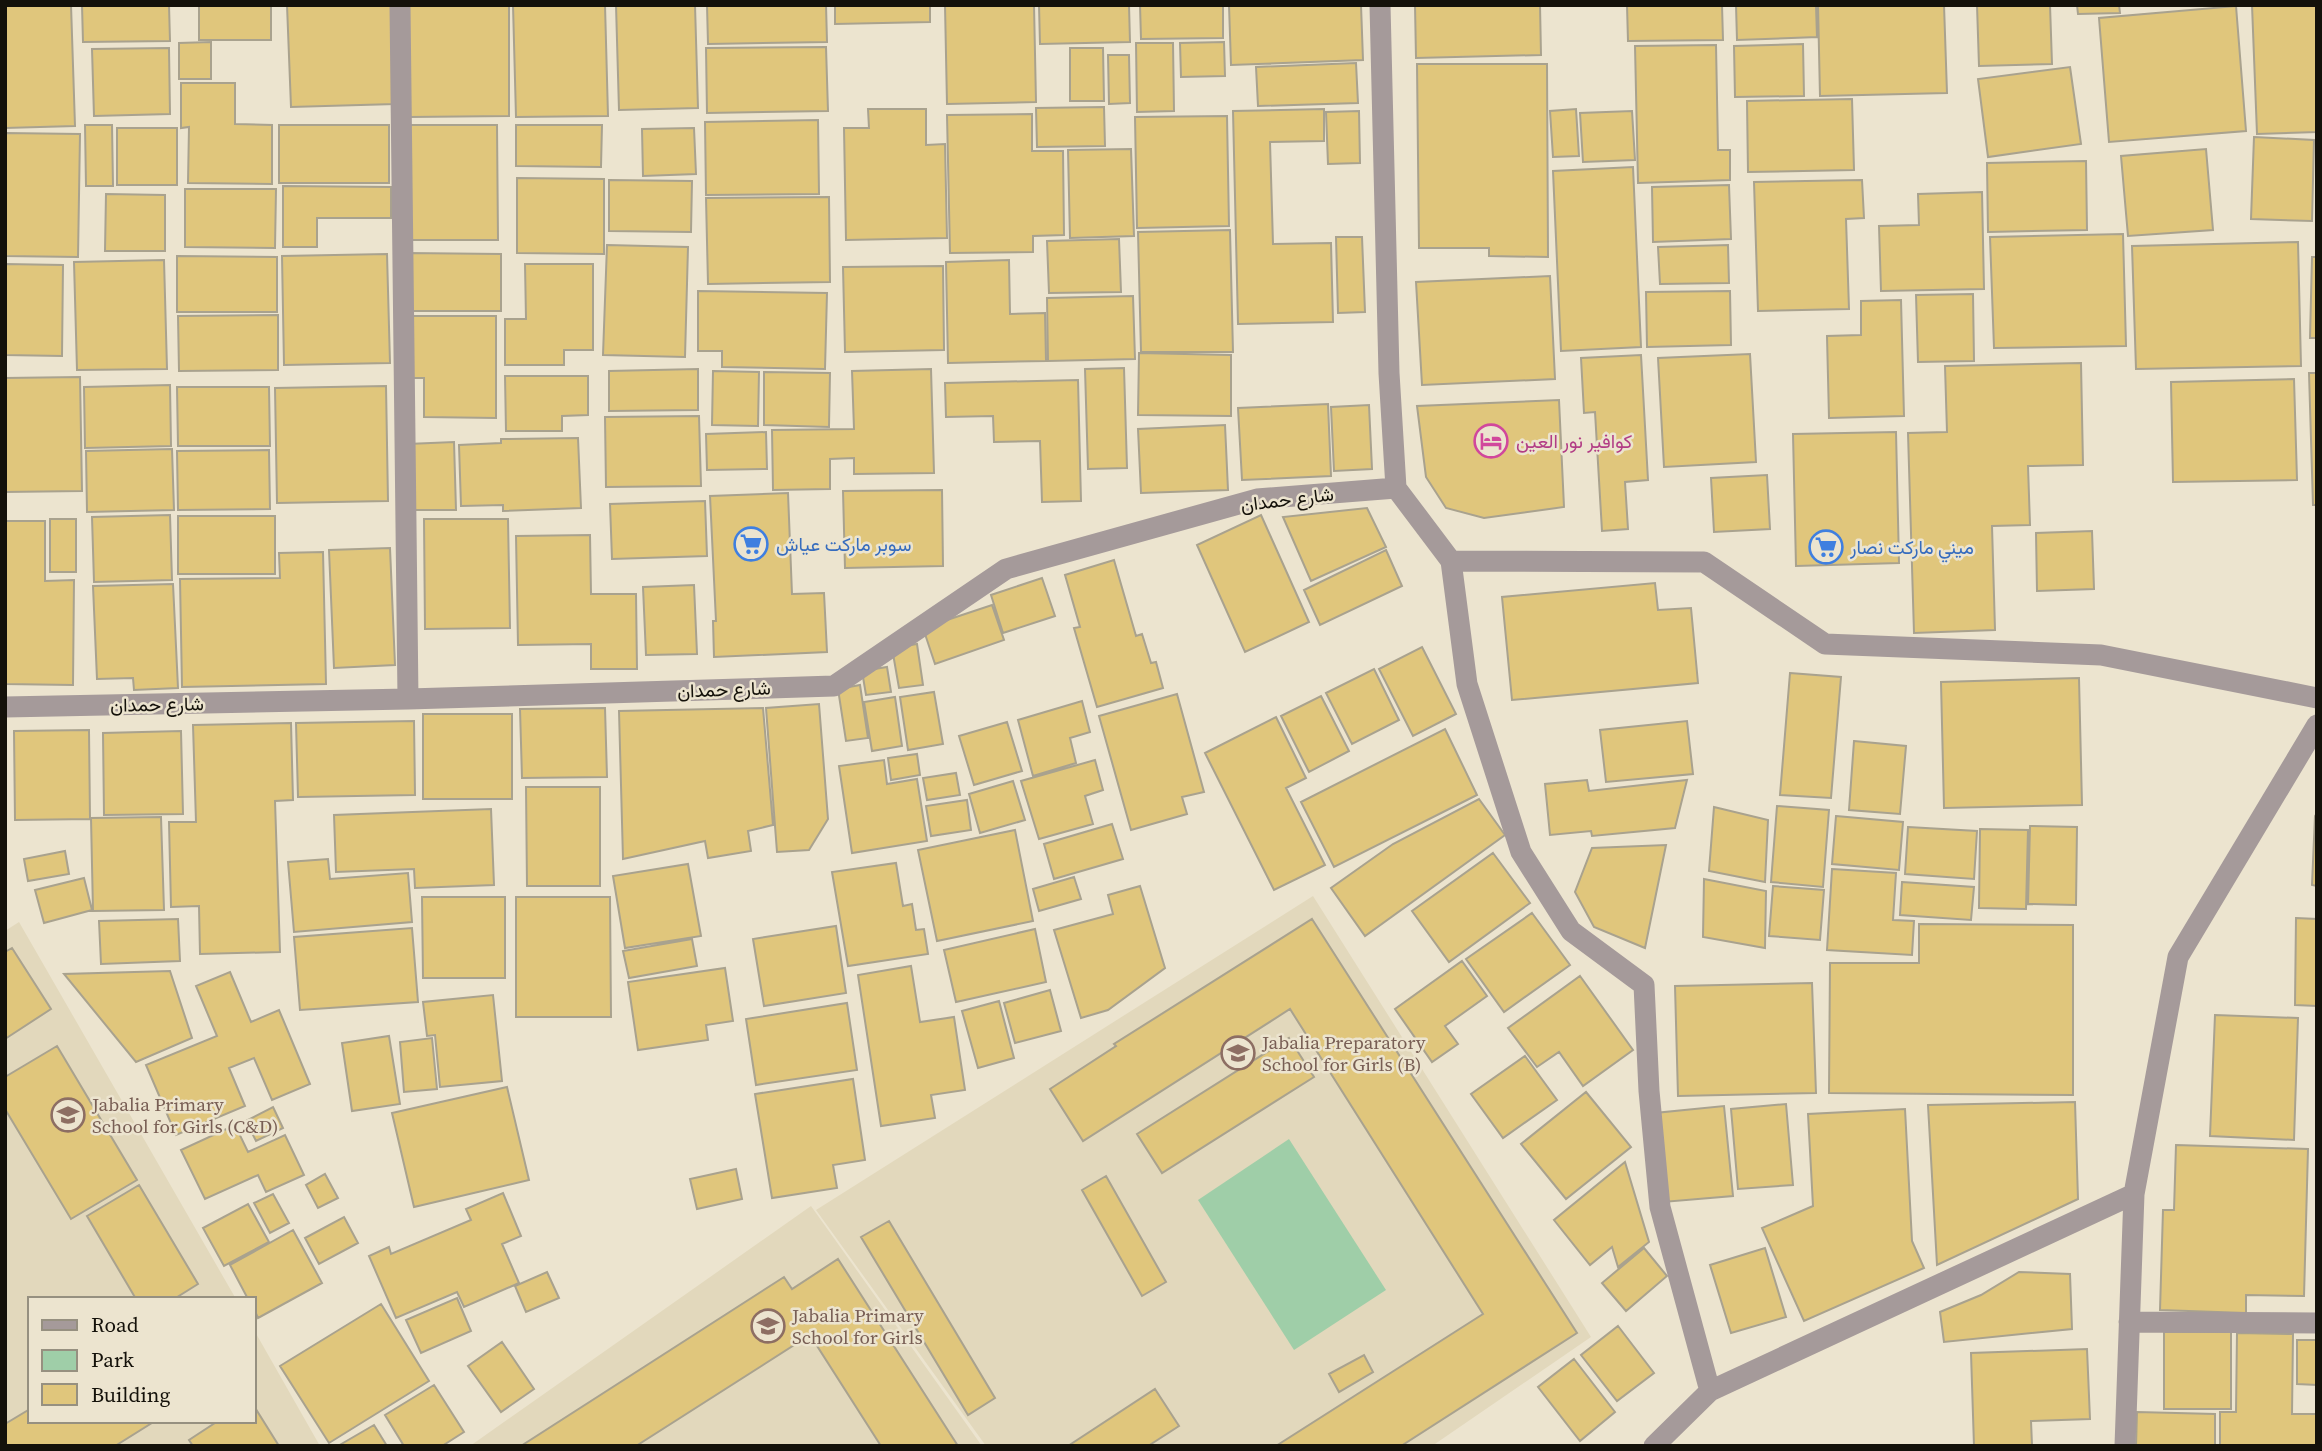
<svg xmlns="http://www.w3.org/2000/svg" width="2322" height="1451" viewBox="0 0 2322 1451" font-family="'Source Serif 4',Vazirmatn,serif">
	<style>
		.built { fill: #e2d8bc }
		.green { fill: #9fcea8 }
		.building { fill: #e0c67c; stroke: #a9a28e; stroke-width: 2 }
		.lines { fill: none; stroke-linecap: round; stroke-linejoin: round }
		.minor { stroke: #a59a9a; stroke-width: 21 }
		.labels { text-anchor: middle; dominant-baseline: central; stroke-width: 5; stroke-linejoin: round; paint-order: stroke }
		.hotel-label { font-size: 19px; fill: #b23c85; stroke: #ece4cf; text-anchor: start }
		.street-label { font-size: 19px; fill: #14110a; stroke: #ece4cf }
		.shop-label { font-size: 19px; fill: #366cbe; stroke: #ece4cf; text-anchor: start }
		.education-label { font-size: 19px; fill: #785e54; stroke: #ece4cf; text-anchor: start }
	</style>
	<rect width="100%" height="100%" fill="#ece4cf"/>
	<!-- built -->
	<path class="built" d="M1313,896L1591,1337L1432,1446H986L816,1210Z
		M19,922L236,1299H30V1421H254V1330L320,1446H5V931Z
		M811,1206L982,1446H470Z"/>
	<!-- green -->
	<path class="green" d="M1289,1139L1386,1290L1294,1350L1198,1200Z"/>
	<!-- building -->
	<path class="building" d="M5,5H71L75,126L5,128Z
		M82,5H169L170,41L83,42Z
		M199,5H271V40H199Z
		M287,5H392L395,104L291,107Z
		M408,5H509V116L410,117Z
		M513,5H605L608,116L516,117Z
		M616,5H695L698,108L619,110Z
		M707,5H826L827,42L708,44Z
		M835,5H930V22L835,24Z
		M945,5H1034L1036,102L947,104Z
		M1039,5H1129L1130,42L1040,44Z
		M1140,5H1223V38L1141,39Z
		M1229,5H1361L1363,60L1231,65Z
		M1415,5H1540L1541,55L1416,58Z
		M1627,5H1722L1723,40L1628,41Z
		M1736,5H1816L1817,37L1737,40Z
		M1818,5H1944L1947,93L1820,96Z
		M1977,5H2050L2052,64L1979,66Z
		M2077,5H2119L2120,13L2078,14Z
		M2252,5H2317V132L2257,134Z
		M2236,6L2246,131L2109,142L2099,18Z
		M211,42V79H179V43Z
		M1224,42L1225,76L1181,77L1180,43Z
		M1136,43H1173L1174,111L1137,112Z
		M1803,44L1804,96L1735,97L1734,46Z
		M1716,45L1718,150H1730V180L1638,183L1635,46Z
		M826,47L828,111L707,113L706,48Z
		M169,48L170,114L94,116L92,49Z
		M1070,48H1103L1104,101H1070Z
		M1108,55H1129L1130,103L1109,104Z
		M1356,63L1358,103L1258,106L1256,67Z
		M1417,64H1547L1548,257L1489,256V248H1419Z
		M2070,67L2081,144L1988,157L1978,79Z
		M181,83H235V124L272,125V184L188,183L189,127L181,128Z
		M1852,99L1854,170L1748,172L1747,101Z
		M1104,107L1105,146L1037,147L1036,108Z
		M868,109H926V145L945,144L947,238L846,240L844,128H869Z
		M1324,109V141L1270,142L1273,244L1331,243L1333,322L1238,324L1233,111Z
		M1576,109L1579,156L1553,157L1550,111Z
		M1359,111L1360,163L1328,164L1326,112Z
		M1632,111L1635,160L1583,162L1580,113Z
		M1032,114V151H1063L1064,235L1033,236V252L950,253L947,115Z
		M1227,116L1229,226L1137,228L1135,117Z
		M818,120L819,194L706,195L705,122Z
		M85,125H112L113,186H86Z
		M279,125H389V183H279Z
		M410,125H497L498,240H410Z
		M516,125H602L601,167L516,166Z
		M117,128H177V185H117Z
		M694,128L696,174L643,176L642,129Z
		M5,133L80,134L78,257L5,256Z
		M2254,137L2314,140L2312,221L2251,219Z
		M1131,149L1134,236L1070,238L1068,150Z
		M2206,149L2213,230L2128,236L2121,156Z
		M2086,161L2087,230L1988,232L1987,163Z
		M1633,167L1641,347L1561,351L1553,171Z
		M517,178L604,179V254L517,253Z
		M609,180L692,181L691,232L609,231Z
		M1862,180L1864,218L1846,219L1849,309L1758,311L1754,182Z
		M1729,185L1731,239L1653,242L1652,187Z
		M283,186L391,187V218H317V247H283Z
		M185,189H276L275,248L185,247Z
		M1982,192L1984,289L1881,291L1879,226L1919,225L1918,194Z
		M106,194L165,195V251H105Z
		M829,197L830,282L708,284L706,198Z
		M1230,230L1233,352H1141L1138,232Z
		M2123,234L2126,346L1994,348L1990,237Z
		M1336,237H1362L1365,312L1338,313Z
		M1119,239L1121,292L1049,293L1047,241Z
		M2298,242L2301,366L2136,369L2132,246Z
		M607,245L688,247L685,357L603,355Z
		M1728,245L1729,283L1660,284L1658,247Z
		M407,253L501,254V311H407Z
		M387,254L390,363L284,365L282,256Z
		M177,256L277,257V312H177Z
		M2312,257H2317V338H2310Z
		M164,260L167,369L77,370L74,262Z
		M1009,260L1010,314L1045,313L1046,361L948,363L946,262Z
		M5,264L63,265L62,356L5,355Z
		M525,264H593V350H564V365H505V319H526Z
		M943,266L944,350L845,352L843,267Z
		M1550,276L1555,379L1422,385L1416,282Z
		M698,291L827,293L825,369L722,367V351H698Z
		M1730,291L1731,345L1647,347L1646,292Z
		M1973,294L1974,361L1918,362L1916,295Z
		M1133,296L1135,359L1048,361L1047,298Z
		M1901,300L1904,416L1829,418L1827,336L1861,335V301Z
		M278,315V370L179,371L178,316Z
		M409,316H496V418L424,417V378H409Z
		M1139,353L1231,355V416L1138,415Z
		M1750,354L1756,462L1664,467L1658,358Z
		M1641,355L1648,480L1625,482L1628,529L1602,531L1595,412L1584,413L1581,358Z
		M2081,363L2083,465L2028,466L2030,525L1992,526L1995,630L1914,633L1908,433L1947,432L1945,366Z
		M1124,368L1127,468L1088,469L1085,369Z
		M698,369V410L609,411V371Z
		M931,369L934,473L854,474V458L830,459V489L773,490L772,430L854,429L852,371Z
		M713,371L759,372L758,426L712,425Z
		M764,372L830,373L829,427L764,425Z
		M2309,373H2317V505H2313Z
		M505,376H588V415L562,416V431H506Z
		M80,377L82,491L5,492V378Z
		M2294,379L2297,480L2173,482L2171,382Z
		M1078,380L1081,501L1042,502L1040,441L994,442L993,416L946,417L945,383Z
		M170,385L171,446L85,448L84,387Z
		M386,386L388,501L277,503L275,388Z
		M177,387H269L270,446H178Z
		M1559,400L1564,507L1484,518L1446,508L1426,477L1417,406Z
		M1328,404L1331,476L1242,480L1238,408Z
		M1369,405L1372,469L1334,471L1331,407Z
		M699,416L701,486L606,487L605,417Z
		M1225,425L1228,490L1141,493L1138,429Z
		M766,432L767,469L707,470L706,434Z
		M1896,432L1899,563L1796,566L1793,434Z
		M578,438L581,508L503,511V505L461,506L459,445L501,443V439Z
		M454,442L456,510H410L408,444Z
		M172,449L174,510L87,512L86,451Z
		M269,450L270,509L178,510L177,451Z
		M1767,475L1770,529L1714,532L1711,478Z
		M942,490L943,566L845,568L843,491Z
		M788,493L792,594L824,593L827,652L714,657L713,621H716L710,496Z
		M705,501L707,556L612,559L610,504Z
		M1367,508L1386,547L1311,581L1283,517Z
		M170,515L172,580L94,582L92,517Z
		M1261,515L1309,622L1245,652L1197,545Z
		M178,516H275V574H178Z
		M50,519H76V572H50Z
		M424,519H508L510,628L425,629Z
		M5,521H45V581L74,580L73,685L5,684Z
		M2092,531L2094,589L2037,591L2036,533Z
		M590,535L591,594H636L637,669H591V644L518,645L516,536Z
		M390,548L395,665L334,668L329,550Z
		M1386,550L1402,586L1320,625L1304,590Z
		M323,552L326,684L182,687L180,579L280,578L279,553Z
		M1114,560L1136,636L1142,634L1151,663L1156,662L1163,688L1097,707L1074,628L1080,627L1065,575Z
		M1042,578L1055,616L1003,633L991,595Z
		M1655,583L1658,610L1691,608L1698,683L1512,700L1502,597Z
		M173,584L178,688L134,690L133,678L97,679L93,586Z
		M694,585L697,654L646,655L643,587Z
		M992,605L1004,640L935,664L923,628Z
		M917,644L923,685L899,688L892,648Z
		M1422,647L1456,714L1413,736L1379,669Z
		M887,667L891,692L866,695L862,671Z
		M1374,669L1399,720L1352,744L1326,693Z
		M1790,673L1841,677L1831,798L1780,795Z
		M2079,678L2082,805L1944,808L1941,682Z
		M860,685L868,738L846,741L838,689Z
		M934,692L943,744L908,750L900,697Z
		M1177,694L1204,792L1182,797L1187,814L1131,830L1099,716Z
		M1321,696L1349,751L1309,772L1281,716Z
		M895,697L902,746L872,751L864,702Z
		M1082,701L1090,732L1070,738L1076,763L1033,776L1018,720Z
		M819,704L828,819L809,850L777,852L766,708Z
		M605,708L607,777L522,778L520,709Z
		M763,708L773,825L748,831L751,851L708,858L705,841L623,859L619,711Z
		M423,714H512V799H423Z
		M1276,717L1306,778L1286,788L1325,865L1274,890L1205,753Z
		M414,721L415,795L298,797L296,723Z
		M1687,721L1693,774L1606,782L1600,730Z
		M1007,722L1022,771L974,785L959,736Z
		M291,723L293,800L275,801L280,952L200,954L199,906L171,907L169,822H196L193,725Z
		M1445,729L1477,795L1334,867L1301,802Z
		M89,730L90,819L15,820L14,731Z
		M181,731L183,814L104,815L103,733Z
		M1854,741L1906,746L1900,814L1849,810Z
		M917,754L920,775L891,780L888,758Z
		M884,760L887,784L917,779L927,841L852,853L839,766Z
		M1095,760L1103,790L1085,796L1093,824L1039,839L1021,781Z
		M956,773L960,795L927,800L923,778Z
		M1587,780L1589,791L1687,780L1675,828L1592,836L1591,831L1550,835L1545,784Z
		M1013,781L1025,820L980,833L969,794Z
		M526,787H600V886H527Z
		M1479,799L1505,835L1365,936L1331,888L1393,844Z
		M967,800L971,830L931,836L926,806Z
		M1777,806L1829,810L1823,887L1771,882Z
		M1714,807L1768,820L1765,882L1709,871Z
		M491,809L494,885L415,888L414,869L336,872L334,815Z
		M2317,813V886L2312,885L2315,816Z
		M1836,816L1903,822L1899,870L1832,864Z
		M161,817L164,910L93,911L91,818Z
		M1112,824L1123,859L1054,879L1044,844Z
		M2030,826L2077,827L2076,905L2028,904Z
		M1908,827L1977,831L1974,879L1905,874Z
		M1980,829L2028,830L2026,909L1979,908Z
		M1015,830L1033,921L937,941L918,850Z
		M1666,845L1645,948L1594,927L1575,892L1592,848Z
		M65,851L69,874L28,881L24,859Z
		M1493,853L1530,903L1449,962L1412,911Z
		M328,859L330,879L408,873L412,922L294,932L288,862Z
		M896,863L903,906L912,904L916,930L924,929L928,954L848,966L832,872Z
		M688,864L701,936L625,948L613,876Z
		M1832,869L1896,873L1893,920L1914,921L1912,955L1827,950Z
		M1074,877L1081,899L1039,911L1033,889Z
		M84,878L92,910L44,923L35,890Z
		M1704,879L1766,891L1765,948L1703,937Z
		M1902,882L1974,887L1971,920L1900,915Z
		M1140,886L1165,968L1108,1010L1081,1018L1054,930L1113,914L1108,895Z
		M1773,886L1824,890L1820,940L1769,936Z
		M422,897H505V978H423Z
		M516,897H610L611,1017H516Z
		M1532,913L1570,965L1504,1012L1466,959Z
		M2296,918L2317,919V1006L2295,1005Z
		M178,919L180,961L101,964L99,921Z
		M1312,919L1577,1333L1401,1446H1276L1483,1314L1290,1009L1083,1141L1050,1089L1116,1046L1114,1044Z
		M1919,924L2073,925V1095L1829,1093L1830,963H1919Z
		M836,926L846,993L764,1006L753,939Z
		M412,928L418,1002L300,1010L294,937Z
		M1035,929L1046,982L956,1002L944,950Z
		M692,939L697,966L629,978L623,951Z
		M12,948L51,1009L5,1039V952Z
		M1462,961L1487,996L1445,1026L1458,1044L1432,1062L1395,1009Z
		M911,966L920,1022L954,1017L965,1090L931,1095L935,1118L881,1126L858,975Z
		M725,968L733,1021L706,1025L708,1040L638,1050L628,982Z
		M170,971L192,1038L136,1062L64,974Z
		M230,972L251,1022L279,1010L310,1084L272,1100L254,1058L229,1068L245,1106L176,1135L146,1065L217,1036L196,986Z
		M1580,976L1633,1050L1583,1086L1559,1052L1537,1067L1508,1028Z
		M1812,983L1816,1093L1678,1096L1675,986Z
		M1050,990L1061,1031L1015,1043L1004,1003Z
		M493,995L502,1081L440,1087L435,1035L427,1036L423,1002Z
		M999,1001L1014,1058L978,1068L962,1011Z
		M847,1003L857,1070L756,1085L746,1019Z
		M2215,1015L2298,1018L2294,1140L2210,1136Z
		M389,1036L400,1104L352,1111L342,1043Z
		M432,1038L437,1089L404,1092L400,1042Z
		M1289,1038L1314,1077L1162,1173L1137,1134Z
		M57,1046L137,1180L71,1219L5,1109V1077Z
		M1525,1056L1557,1100L1503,1138L1471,1094Z
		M853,1079L865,1160L833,1165L837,1188L772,1198L755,1094Z
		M507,1087L529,1180L414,1207L392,1113Z
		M1586,1092L1631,1147L1566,1199L1521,1144Z
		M2075,1102L2078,1199L1937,1265L1928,1105Z
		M1786,1104L1793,1185L1738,1189L1731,1109Z
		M1724,1106L1733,1196L1663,1202L1655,1113Z
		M273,1107L283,1128L256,1141L246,1121Z
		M1905,1109L1912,1241L1924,1268L1804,1321L1762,1228L1813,1206L1808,1114Z
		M235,1125L248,1152L285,1135L304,1175L266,1192L258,1175L205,1199L181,1150Z
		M2176,1145L2308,1149L2304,1296L2246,1295V1313L2160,1310L2163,1210H2174Z
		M1625,1162L1649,1242L1618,1267L1612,1247L1590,1265L1554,1220Z
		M736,1169L742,1199L697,1209L690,1179Z
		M325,1174L338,1198L318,1208L306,1185Z
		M1106,1176L1166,1282L1142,1296L1082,1190Z
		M139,1185L198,1284L174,1299H136L87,1216Z
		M503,1193L521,1236L502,1244L519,1283L464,1307L457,1292L396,1318L369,1256L389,1247L391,1254L471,1220L466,1209Z
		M273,1194L289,1223L270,1233L254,1203Z
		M248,1204L269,1242L224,1266L203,1228Z
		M344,1217L358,1243L319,1264L305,1238Z
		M889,1221L995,1398L968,1415L861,1237Z
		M293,1230L322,1283L258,1318L254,1309V1299H248L230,1265Z
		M1644,1248L1667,1276L1626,1311L1602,1283Z
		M1765,1248L1786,1317L1731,1333L1710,1265Z
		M838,1259L958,1446H881L810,1335L636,1446H521L784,1277L792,1289Z
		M547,1272L559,1298L526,1312L515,1286Z
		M2019,1272L2070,1274L2072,1329L1944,1342L1940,1312L1981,1295Z
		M457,1298L471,1331L421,1353L406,1320Z
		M381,1304L429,1381L329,1443L280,1366Z
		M1618,1326L1654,1373L1617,1401L1581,1355Z
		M2164,1332H2231V1409H2164Z
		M2237,1333L2293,1334L2292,1414H2317V1446H2220V1412H2236Z
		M2297,1340H2317V1385L2297,1384Z
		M502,1342L534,1389L501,1412L468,1366Z
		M2087,1349L2090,1419L2031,1421L2032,1445L1974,1446L1971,1353Z
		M1364,1355L1373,1372L1339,1392L1329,1374Z
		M1574,1359L1615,1412L1580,1441L1538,1387Z
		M434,1385L464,1432L442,1446H404L385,1415Z
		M1155,1389L1179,1426L1148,1446H1068Z
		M254,1406L279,1446H193L189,1440L218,1421H254Z
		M30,1409V1421H155L115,1446H5V1424Z
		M2137,1412L2215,1414V1446H2136Z
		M374,1425L387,1446H338Z"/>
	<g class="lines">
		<!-- minor -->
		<path class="minor" d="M400,5L408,699
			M1380,5L1389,373L1396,488L1451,561L1467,684L1521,852L1571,931L1644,985L1649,1091L1660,1207L1710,1391
			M1451,561L1704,562L1825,644L2101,655L2317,698
			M5,707L408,699L834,686L1006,569L1257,499L1396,488
			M2129,1322L2317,1323
			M1654,1446L1710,1391L2134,1194
			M2125,1446L2134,1194L2178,957L2317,725"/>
	</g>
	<!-- icons -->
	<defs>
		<symbol id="hotel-ring" viewBox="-11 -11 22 22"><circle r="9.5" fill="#ece4cf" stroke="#d1479c" stroke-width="1.5"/><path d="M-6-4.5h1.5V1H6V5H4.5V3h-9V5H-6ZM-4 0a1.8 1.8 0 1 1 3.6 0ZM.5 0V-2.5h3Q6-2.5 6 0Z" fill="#d1479c"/></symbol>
		<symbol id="supermarket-ring" viewBox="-11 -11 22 22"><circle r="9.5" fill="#ece4cf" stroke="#3f7fe0" stroke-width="1.5"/><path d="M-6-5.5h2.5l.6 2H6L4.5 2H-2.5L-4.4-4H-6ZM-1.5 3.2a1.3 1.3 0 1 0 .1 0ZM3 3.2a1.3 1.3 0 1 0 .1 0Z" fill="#3f7fe0"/></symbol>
		<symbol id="school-ring" viewBox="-11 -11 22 22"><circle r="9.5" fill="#ece4cf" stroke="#8d6e63" stroke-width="1.5"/><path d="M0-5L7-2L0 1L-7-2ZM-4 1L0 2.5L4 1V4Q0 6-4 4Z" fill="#8d6e63"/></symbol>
	</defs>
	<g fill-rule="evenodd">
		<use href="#hotel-ring" x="1472" y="422" width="38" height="38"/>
		<use href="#supermarket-ring" x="732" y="525" width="38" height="38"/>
		<use href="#supermarket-ring" x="1807" y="528" width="38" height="38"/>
		<use href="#school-ring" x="1219" y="1034" width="38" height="38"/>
		<use href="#school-ring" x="49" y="1096" width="38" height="38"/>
		<use href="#school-ring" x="749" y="1307" width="38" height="38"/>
	</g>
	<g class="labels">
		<!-- hotel labels -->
		<g class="hotel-label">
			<text x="1516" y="441">كوافير نور العين</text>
		</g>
		<!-- street labels -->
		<g class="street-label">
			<text transform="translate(1287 499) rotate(-7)">شارع حمدان</text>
			<text transform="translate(724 689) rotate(-2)">شارع حمدان</text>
			<text transform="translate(157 704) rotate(-1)">شارع حمدان</text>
		</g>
		<!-- shop labels -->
		<g class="shop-label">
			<text x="776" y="544">سوبر ماركت عياش</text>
			<text x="1850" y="547">ميني ماركت نصار</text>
		</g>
		<!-- education labels -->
		<g class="education-label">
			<text x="1262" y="1042">Jabalia Preparatory<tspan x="1262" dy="22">School for Girls (B)</tspan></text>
			<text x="92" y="1104">Jabalia Primary<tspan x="92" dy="22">School for Girls (C&amp;D)</tspan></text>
			<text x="792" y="1315">Jabalia Primary<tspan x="792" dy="22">School for Girls</tspan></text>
		</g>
	</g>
	<!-- border -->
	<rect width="2322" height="1451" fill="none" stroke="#14110a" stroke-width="14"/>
	<!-- legend -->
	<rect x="28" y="1297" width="228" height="126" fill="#ece4cf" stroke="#969080" stroke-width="2"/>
	<rect x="42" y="1320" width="35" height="10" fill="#a59a9a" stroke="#969080" stroke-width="2"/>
	<text x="91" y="1332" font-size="21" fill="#14110a">Road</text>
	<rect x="42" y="1350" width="35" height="21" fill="#9fcea8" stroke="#969080" stroke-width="2"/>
	<text x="91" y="1367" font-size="21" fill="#14110a">Park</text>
	<rect x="42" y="1384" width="35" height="21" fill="#e0c67c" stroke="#969080" stroke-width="2"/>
	<text x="91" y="1402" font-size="21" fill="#14110a">Building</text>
</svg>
